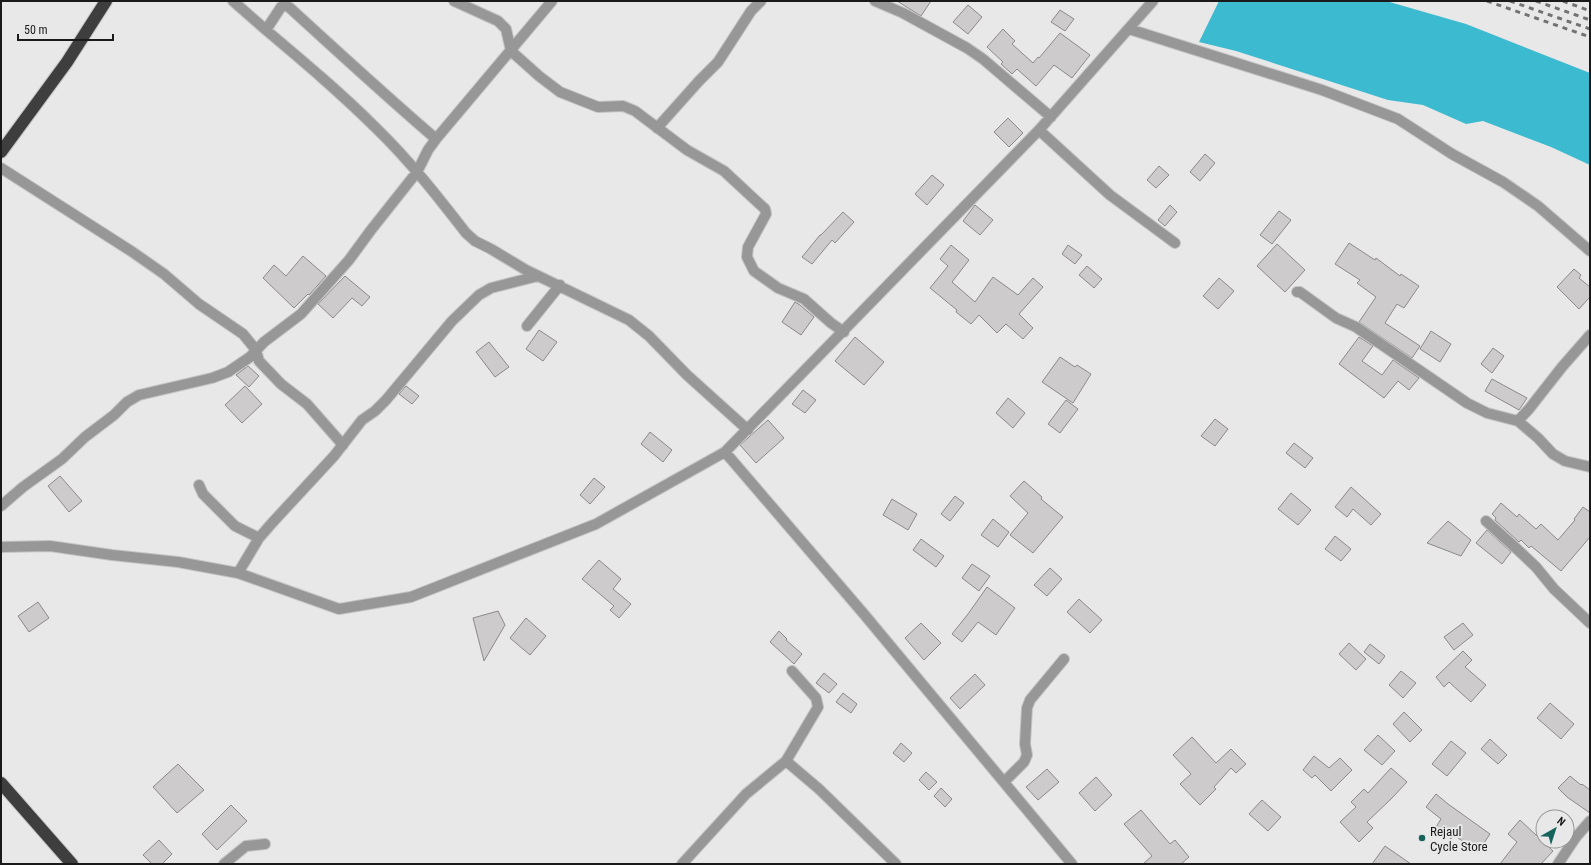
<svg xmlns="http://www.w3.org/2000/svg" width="1591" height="865" viewBox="0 0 1591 865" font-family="'Roboto Condensed',sans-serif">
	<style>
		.water { fill: #3cbacf }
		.building { fill: #cdcbcb; stroke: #8b8989 }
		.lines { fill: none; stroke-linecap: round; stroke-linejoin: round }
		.minor-casing { stroke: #c3c3c4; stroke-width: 12 }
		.highway-casing { stroke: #c3c3c4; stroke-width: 14 }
		.minor { stroke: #989797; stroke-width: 10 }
		.highway { stroke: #3f3e3e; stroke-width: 12 }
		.rail { stroke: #727273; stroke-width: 3; stroke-dasharray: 5 5; stroke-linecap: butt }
		.poi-dot { fill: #16635c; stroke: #e8e8e9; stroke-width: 1.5 }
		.labels { text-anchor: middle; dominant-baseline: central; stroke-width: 4; stroke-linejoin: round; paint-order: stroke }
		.poi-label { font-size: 13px; fill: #1a1a1b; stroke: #e8e8e9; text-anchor: start }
	</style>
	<rect width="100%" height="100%" fill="#e8e8e9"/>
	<!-- water -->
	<path class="water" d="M1219,1H1386L1466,24L1590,73V165L1551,147L1483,121L1466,124L1423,105L1388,100L1236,51L1199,42Z"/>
	<!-- building -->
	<path class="building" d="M897,1H931L921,16Z
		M968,5L982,17L968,34L953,22Z
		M1060,10L1074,19L1065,31L1051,22Z
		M1003,29L1015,41L1012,44L1033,63L1038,57L1039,58L1060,33L1090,55L1072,78L1054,65L1036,86L1017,69L1012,74L1001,64L1003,62L987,47Z
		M1008,118L1023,133L1009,147L994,132Z
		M1205,154L1215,163L1200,181L1190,172Z
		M1159,166L1169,175L1156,188L1147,180Z
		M932,175L944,185L927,205L915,194Z
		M975,205L993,220L980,235L963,221Z
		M1170,205L1177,212L1165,226L1158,220Z
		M1279,211L1291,220L1272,244L1260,235Z
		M843,212L854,222L835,243L832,240L812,264L802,257L820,235H821Z
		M1349,243L1375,260L1376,258L1400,276L1401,274L1419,286L1404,308L1397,304L1385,323L1420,346L1412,358L1359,322L1376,297L1357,283L1360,280L1335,264Z
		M1277,244L1305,270L1285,292L1257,266Z
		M951,245L969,260L952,282L975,302L993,277L1018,295L1033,278L1043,287L1019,314L1033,328L1023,339L1006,324L997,333L979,315L971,324L956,312L957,310L930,288L948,266L940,259Z
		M1068,245L1082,255L1075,264L1062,254Z
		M303,256L326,276L309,295L308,294L294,308L263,278L274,265L286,276Z
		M1087,266L1102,279L1094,288L1079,275Z
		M1574,269L1581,275L1579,278L1590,287V297L1579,309L1557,287Z
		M345,276L370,297L362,306L352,298L333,318L318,304Z
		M1219,278L1234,291L1218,309L1203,296Z
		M795,302L800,305L814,317L801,335L782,322Z
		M539,330L557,342L543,361L526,349Z
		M1431,331L1451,344L1440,362L1420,349Z
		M855,337L884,362L864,385L835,361Z
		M1359,337L1373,346L1362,361L1382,375L1393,360L1419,378L1409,390L1398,381L1384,398L1339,364Z
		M489,342L509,367L495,377L476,352Z
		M1493,348L1504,356L1492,373L1481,364Z
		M1060,357L1075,367L1077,365L1091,374L1073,403L1042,382Z
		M248,366L259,376L249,387L236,375Z
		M1492,379L1527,398L1519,410L1485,391Z
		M245,386L262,404L242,423L225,405Z
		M406,386L419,396L412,404L399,394Z
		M803,390L816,400L805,413L792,404Z
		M1008,398L1025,413L1013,428L996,413Z
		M1066,400L1078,409L1060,433L1048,424Z
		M1215,419L1228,429L1215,446L1201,436Z
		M768,420L784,438L756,463L740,445Z
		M650,432L672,450L663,462L641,444Z
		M1294,443L1313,458L1305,468L1286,453Z
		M60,476L82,501L69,512L48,486Z
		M594,478L605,487L590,504L580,495Z
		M1024,481L1042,497L1041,499L1063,517L1033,553L1010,535L1028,513L1010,496Z
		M1351,487L1381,514L1371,525L1353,509L1347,517L1335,507Z
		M1291,493L1311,510L1298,525L1278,509Z
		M955,496L964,503L950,521L941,514Z
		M892,499L917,514L908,530L883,515Z
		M1501,503L1517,517L1519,514L1536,529L1541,524L1558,540L1575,520L1574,519L1583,507L1590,512V537L1561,571L1531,546L1529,548L1521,540L1519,542L1495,520L1496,518L1492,514Z
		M993,519L1009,532L998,547L981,535Z
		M1448,521L1471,540L1461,556L1427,543Z
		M1487,530L1511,552L1502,564L1476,543Z
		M1335,536L1351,549L1341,561L1325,549Z
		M921,539L944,556L936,567L913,550Z
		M599,560L621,579L613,589L631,604L619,618L610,610L614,606L582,579Z
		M972,564L990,576L979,591L962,578Z
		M1050,568L1062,579L1047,596L1034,585Z
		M987,587L1015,608L996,635L978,622L962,642L952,634L968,614Z
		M1079,599L1102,620L1090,633L1067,612Z
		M38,602L49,618L29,632L18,616Z
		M498,611L505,625L484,661L473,618Z
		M526,618L546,636L530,655L510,638Z
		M921,623L941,643L924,660L905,638Z
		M1463,623L1473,635L1454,650L1444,637Z
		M779,631L787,639L786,640L802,654L794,664L770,642Z
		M1349,643L1366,659L1356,670L1339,654Z
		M1370,644L1385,656L1379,664L1364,652Z
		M1463,651L1472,660L1465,667L1486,685L1471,702L1449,682L1444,687L1436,677Z
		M1401,671L1416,683L1403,698L1389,685Z
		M824,673L837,684L829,693L816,683Z
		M975,674L985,685L960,709L950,698Z
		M843,693L857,704L851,713L836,702Z
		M1550,703L1574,724L1561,739L1537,718Z
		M1404,712L1422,730L1410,742L1393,724Z
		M1378,735L1395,751L1382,765L1364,750Z
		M1192,737L1216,763L1231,749L1246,764L1236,773L1231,768L1214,787L1216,789L1200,805L1180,784L1191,774L1173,755Z
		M1490,739L1507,755L1498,764L1481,749Z
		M1451,741L1466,753L1447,776L1432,764Z
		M901,743L912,753L904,762L893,753Z
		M1314,756L1329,768L1340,758L1352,770L1331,791L1315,775L1312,778L1303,770Z
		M178,764L204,790L177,813L153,787Z
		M1391,768L1407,782L1392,798L1367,822L1373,828L1359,842L1340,822L1356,807L1351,802L1364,789L1368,793Z
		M1047,769L1059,782L1038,800L1026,787Z
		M926,772L937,782L929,790L919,780Z
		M1570,776L1581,785L1582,784L1590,790V813L1567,797L1558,788Z
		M1096,777L1112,795L1095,811L1079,793Z
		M941,788L952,799L945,807L934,796Z
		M1436,794L1448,804L1490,834L1478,852L1454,835L1451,839L1436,827L1441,819L1426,807Z
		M1262,800L1281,817L1268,831L1249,814Z
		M231,805L247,821L217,850L202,834Z
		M1141,810L1170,844L1175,840L1189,857L1181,864H1143L1152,856L1124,824Z
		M1520,820L1553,851L1541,864H1500L1517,842L1508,834Z
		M159,840L172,854L162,864H152L143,855Z
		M1385,846L1411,864H1372Z"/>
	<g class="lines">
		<defs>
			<path id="minor" d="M233,1L266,30L281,7L285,5L290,8C338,52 386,96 436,139
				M454,1L498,21L506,29L511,51L539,76L560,92L598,107L623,106L635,111L687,150L724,171L765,209L766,214L748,247L747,257L754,271L778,288L804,299L831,323L844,332
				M875,1L903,13L967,48L983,59L1051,117
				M1129,29L1322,90L1398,119L1452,154L1503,182L1538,206L1590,251
				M266,30C304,62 342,94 377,129C410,161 438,197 466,233L475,241L491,249L526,270L629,320L649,336L687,375L748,430
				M657,128L699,81L718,62L751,11L761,1
				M1039,130L1110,195L1175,243
				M1,168L131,251L164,274L199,304L243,334L256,350L259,361L281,384L307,404L343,445
				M1297,292H1300L1336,318L1356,327L1467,403L1487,413L1518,421L1529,409L1562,367L1590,335
				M527,326L560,285
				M1518,421L1538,438L1553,454L1565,461L1590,467
				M725,452L863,613L1072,864
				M199,485L203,494L235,526L259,538
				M1,506L23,487L62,459L85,437L114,415L127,402L139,395L212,378L228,372L250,357L264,342L301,314L349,260L371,230L417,172L428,150L436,139L552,1
				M1486,521L1517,549L1536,567L1554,589L1590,623
				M1,547L50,546L112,555L178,562L238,573L339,609L411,597L596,524L725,452L1039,130L1153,1
				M238,573L259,538L272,523L334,456L362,420L375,411L386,400L452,321L479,295L491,288L538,276
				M786,761L818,707L816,698L792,671
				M1004,782L1024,762L1027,755L1025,744L1027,708L1030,700L1064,659
				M224,864L246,846L265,844
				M682,864L746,794L786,761L819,789L896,864
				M1558,864L1576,837L1590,821"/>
			<path id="highway" d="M1,152L67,62L106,1
				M1,783L72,864"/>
		</defs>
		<!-- minor casing -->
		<use href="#minor" class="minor-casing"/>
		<!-- highway casing -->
		<use href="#highway" class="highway-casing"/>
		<!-- minor -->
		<use href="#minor" class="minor"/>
		<!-- highway -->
		<use href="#highway" class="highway"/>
		<!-- rail -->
		<path class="rail" d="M1487,1L1590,37
			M1510,1L1590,29
			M1536,1L1590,20
			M1563,1L1590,11"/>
	</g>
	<!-- markers -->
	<circle class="poi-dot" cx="1422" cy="838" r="4"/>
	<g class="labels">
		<!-- poi labels -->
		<g class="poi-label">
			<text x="1430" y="831">Rejaul<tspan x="1430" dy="15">Cycle Store</tspan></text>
		</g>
	</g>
	<!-- border -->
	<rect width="1591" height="865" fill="none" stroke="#1a1a1b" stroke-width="4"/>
	<!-- north arrow -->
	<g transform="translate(1555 829) rotate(39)"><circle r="19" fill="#e8e8e9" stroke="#969697"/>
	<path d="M0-3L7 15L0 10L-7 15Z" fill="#16635c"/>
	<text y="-6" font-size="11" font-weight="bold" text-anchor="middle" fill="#1a1a1b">N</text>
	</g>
	<!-- scale -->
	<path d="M18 34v6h95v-6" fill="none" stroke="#1a1a1b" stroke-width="2"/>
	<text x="24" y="34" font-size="12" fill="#1a1a1b" stroke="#e8e8e9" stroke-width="3" paint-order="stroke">50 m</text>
</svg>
